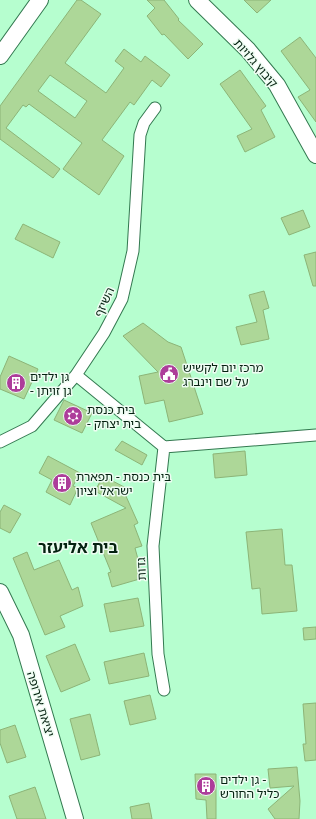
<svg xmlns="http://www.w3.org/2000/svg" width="316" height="819" viewBox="0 0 316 819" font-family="'Noto Serif','Noto Sans Hebrew',serif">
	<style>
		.building { fill: #add798; stroke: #8cb477; fill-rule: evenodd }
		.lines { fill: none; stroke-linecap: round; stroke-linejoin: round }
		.street-casing { stroke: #337950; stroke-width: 13 }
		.secondary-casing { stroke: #337950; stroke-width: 18 }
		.street { stroke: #fff; stroke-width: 11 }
		.secondary { stroke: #fff; stroke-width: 16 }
		.labels { text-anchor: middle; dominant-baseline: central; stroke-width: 3; stroke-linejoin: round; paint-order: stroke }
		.street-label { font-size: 12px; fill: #042110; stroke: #eefcf2 }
		.poi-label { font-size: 12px; fill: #042110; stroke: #eefcf2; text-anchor: start }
		.district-label { font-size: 16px; font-weight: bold; fill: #042110; stroke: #eefcf2 }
	</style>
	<rect width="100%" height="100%" fill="#b6fecf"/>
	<!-- building -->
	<path class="building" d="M77,0H81L101,14L65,63L106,93L124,68L115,61L124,49L141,62L145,56L170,75L161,87L152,80L134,105L130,102L102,140L124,156L99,195L63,169L82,143L29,104L26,107L23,105L6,128L60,169L53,178L0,139V106ZM50,75L87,101L75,118L38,91Z
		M147,0H164L179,19L178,20L203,44L188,59L164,34L162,35L147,16L155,8Z
		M244,0H271L257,13Z
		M300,37L316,58V122L298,97L310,90L281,51Z
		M240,70L266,106L261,110L275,137L245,152L237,136L252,129L220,84Z
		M303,210L310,227L289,235L281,218Z
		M23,224L60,242L53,258L15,239Z
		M316,252V286H313L304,255Z
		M264,291L269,308L263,310L269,339L241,345L236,327L257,322L249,295Z
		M143,323L168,342L181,347L203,414L169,422L164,400L145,404L139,376L158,372L123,336Z
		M9,356L38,369L24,399L0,389V377Z
		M64,400L92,413L82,433L54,420Z
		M122,441L147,455L142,465L115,450Z
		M245,451L247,475L215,478L213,454Z
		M48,456L80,473L73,486L78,488L70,505L46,492L52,480L39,473Z
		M103,476L128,489L125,494L138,523L134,525L142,546L135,548L143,578L112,587L108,573L111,572L91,523L126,508L95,491Z
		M4,505L21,514L10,533L0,528V512Z
		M282,529L285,565H292L297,611L262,614L260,588L252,589L246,532Z
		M27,552L34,570L59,560L72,590L78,587L83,606L60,616L65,627L45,635L13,558Z
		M138,598L144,626L110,632L104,604Z
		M316,627V639L304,640L303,628Z
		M75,644L90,680L61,692L46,656Z
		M144,653L149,676L109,684L104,662Z
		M150,695L156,719L130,725L124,701Z
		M316,703V760L305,761L303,744H306L303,704Z
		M90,714L100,755L81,760L70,719Z
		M15,725L26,757L7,763L0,743V730Z
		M297,767L300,801L299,819H275L268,809L294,786L270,788L268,769Z
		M195,774H216V819H207L206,800L196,799Z
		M35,787L46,819H17L9,796Z
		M149,803L152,819H132L130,807Z"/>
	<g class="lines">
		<defs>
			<path id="street" d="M76,375L164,447L316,435
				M0,442L32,426L76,375L104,333L122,299L133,251L140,135L144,123L155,108
				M164,690L158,654L153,546L164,447"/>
			<path id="secondary" d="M197,0L248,50L277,85L316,155
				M0,56L40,0
				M0,592L21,635L75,819"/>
		</defs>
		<!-- street casing -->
		<use href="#street" class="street-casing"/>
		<!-- secondary casing -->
		<use href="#secondary" class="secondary-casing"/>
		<!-- street -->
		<use href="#street" class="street"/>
		<!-- secondary -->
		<use href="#secondary" class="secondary"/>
	</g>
	<!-- icons -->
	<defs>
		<symbol id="civic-disc" viewBox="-11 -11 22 22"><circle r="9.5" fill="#ad3d9a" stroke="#eefcf2"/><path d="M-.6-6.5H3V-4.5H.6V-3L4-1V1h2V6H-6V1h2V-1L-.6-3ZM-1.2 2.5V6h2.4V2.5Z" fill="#fff"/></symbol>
		<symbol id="building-disc" viewBox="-11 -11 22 22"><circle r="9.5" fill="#ad3d9a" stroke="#eefcf2"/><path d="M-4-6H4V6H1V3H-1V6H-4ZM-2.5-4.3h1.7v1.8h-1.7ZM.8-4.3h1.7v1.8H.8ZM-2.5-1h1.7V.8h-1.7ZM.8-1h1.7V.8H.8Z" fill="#fff"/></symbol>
		<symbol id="synagogue-disc" viewBox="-11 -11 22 22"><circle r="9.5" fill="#ad3d9a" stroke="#eefcf2"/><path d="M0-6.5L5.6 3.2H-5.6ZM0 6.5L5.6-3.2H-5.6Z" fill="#fff"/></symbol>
	</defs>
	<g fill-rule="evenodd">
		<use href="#civic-disc" x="158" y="363" width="22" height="22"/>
		<use href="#building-disc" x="5" y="372" width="22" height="22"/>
		<use href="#synagogue-disc" x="62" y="405" width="22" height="22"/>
		<use href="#building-disc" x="51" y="472" width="22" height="22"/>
		<use href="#building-disc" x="195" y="775" width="22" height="22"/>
	</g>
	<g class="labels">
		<!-- street labels -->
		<g class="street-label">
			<text transform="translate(256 63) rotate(49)">קיבוץ גלויות</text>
			<text transform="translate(104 302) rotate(-66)">השיזף</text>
			<text transform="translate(141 569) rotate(-93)">גדות</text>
			<text transform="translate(41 704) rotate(73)">יציאת אירופה</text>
		</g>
		<!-- poi labels -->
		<g class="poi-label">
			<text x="183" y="367">מרכז יום לקשיש<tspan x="183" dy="14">על שם וינברג</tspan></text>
			<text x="30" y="376">גן ילדים<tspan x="30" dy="14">- גן זויתן</tspan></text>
			<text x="87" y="409">בית כנסת<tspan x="87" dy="14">- בית יצחק</tspan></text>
			<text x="76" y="476">בית כנסת - תפארת<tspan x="76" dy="14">ישראל וציון</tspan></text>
			<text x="220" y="779">גן ילדים -<tspan x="220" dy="14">כליל החורש</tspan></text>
		</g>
		<!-- district labels -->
		<g class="district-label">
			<text x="78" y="547">בית אליעזר</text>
		</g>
	</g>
</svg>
